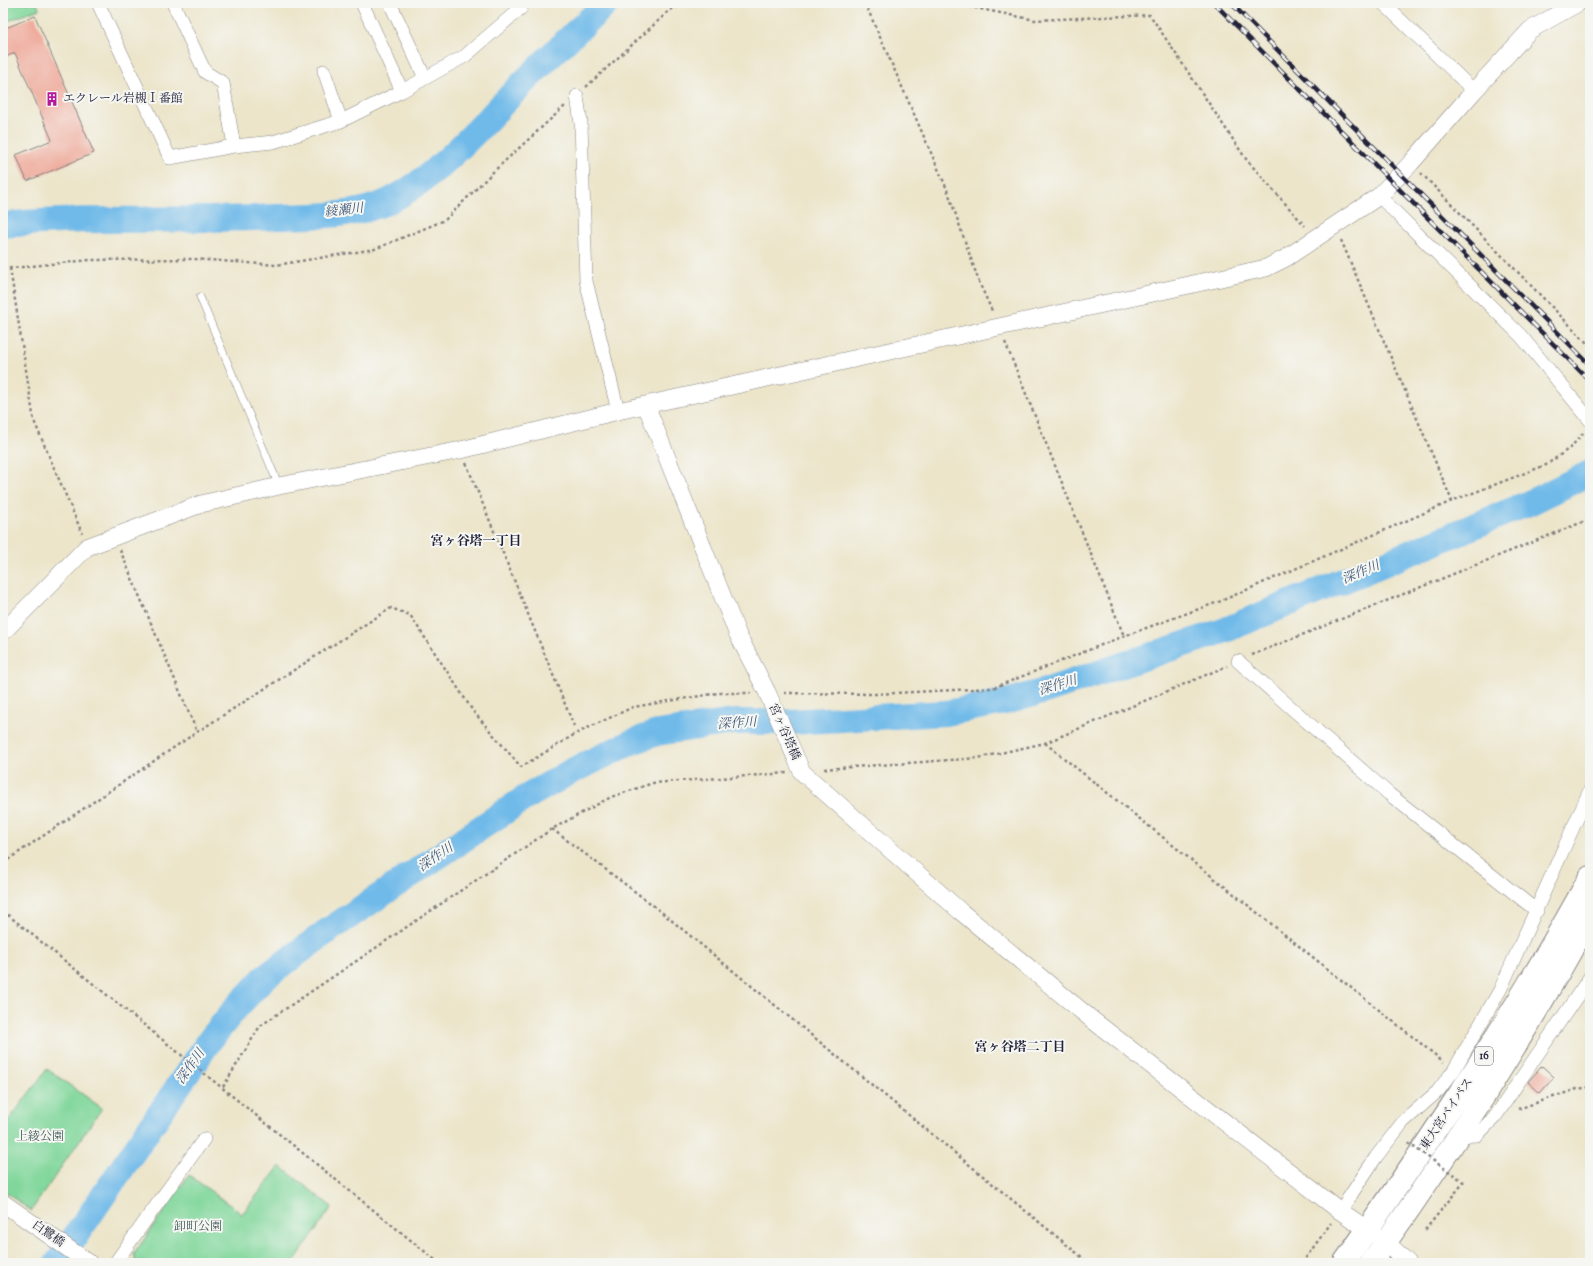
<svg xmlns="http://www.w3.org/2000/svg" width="1593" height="1266" viewBox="0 0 1593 1266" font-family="'Sorts Mill Goudy','Noto Serif JP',serif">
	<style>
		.green { fill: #81d79b; stroke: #527c6b }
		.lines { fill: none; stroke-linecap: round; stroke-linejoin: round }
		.river { stroke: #70bae9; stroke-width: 26 }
		.building { fill: #eea090 }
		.service-casing { stroke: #878482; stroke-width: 8 }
		.minor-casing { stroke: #878482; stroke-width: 14 }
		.tertiary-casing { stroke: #878482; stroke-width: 18 }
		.trunk-casing { stroke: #878482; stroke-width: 24 }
		.path { stroke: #878482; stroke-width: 2.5; stroke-dasharray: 3 3; stroke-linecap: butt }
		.service { stroke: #fff; stroke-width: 7 }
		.minor { stroke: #fff; stroke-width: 13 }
		.tertiary { stroke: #fff; stroke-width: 17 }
		.trunk { stroke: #fff; stroke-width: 22 }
		.rail-casing { stroke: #22223b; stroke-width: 4.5 }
		.rail { stroke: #f6f6f2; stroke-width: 3; stroke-dasharray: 9; stroke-linecap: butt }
		.path-bridge { stroke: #878482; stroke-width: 2.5; stroke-dasharray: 3 3; stroke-linecap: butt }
		.labels { text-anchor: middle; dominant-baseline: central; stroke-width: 4; stroke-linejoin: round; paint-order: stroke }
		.shield { fill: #f6f6f2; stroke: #626272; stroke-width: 1 }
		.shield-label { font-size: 11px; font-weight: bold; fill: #22223b }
		.poi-label { font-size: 12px; fill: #22223b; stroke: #f6f6f2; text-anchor: start }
		.street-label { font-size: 12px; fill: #22223b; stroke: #f6f6f2 }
		.park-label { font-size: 12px; fill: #3e5858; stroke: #f6f6f2 }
		.water-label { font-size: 13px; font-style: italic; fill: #3d5778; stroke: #f6f6f2 }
		.neighbourhood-label { font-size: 13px; font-weight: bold; fill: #22223b; stroke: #f6f6f2 }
	</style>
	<rect width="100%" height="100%" fill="#f6f6f2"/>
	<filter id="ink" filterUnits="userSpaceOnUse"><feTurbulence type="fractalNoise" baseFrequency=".025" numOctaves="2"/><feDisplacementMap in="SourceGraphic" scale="8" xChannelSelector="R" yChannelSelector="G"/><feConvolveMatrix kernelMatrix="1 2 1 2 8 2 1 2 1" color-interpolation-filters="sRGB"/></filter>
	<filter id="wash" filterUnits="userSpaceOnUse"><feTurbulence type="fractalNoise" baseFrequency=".012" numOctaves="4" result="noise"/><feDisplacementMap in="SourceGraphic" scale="16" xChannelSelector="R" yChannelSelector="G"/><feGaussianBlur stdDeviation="0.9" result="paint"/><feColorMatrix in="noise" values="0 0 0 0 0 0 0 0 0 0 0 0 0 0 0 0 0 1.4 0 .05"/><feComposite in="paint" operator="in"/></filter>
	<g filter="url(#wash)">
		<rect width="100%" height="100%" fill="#ece5ca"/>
		<!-- green -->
		<path class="green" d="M3,3H37L39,9L3,23Z
			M47,1069L102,1108L31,1211L3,1190V1128Z
			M280,1166L332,1207L293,1263H136L134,1254L189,1175L242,1214Z"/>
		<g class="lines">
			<!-- river -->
			<path class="river" d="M3,225C94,216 186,222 277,217C314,216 355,217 389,201C436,178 479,128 515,91C545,60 576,32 607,3
				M57,1263L210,1040L235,1009L264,978L326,932L525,798L570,772L632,742L657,733L733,722H790L946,713L1005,702L1045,691L1223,631L1529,503L1590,473"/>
		</g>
		<g id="blocks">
			<!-- building -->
			<path class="building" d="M35,16L94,153L27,181L16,155L52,140L15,53L3,58V29Z
				M1542,1066L1554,1077L1540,1093L1528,1082Z"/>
		</g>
	</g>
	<g filter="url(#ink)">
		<use href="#blocks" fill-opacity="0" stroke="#878482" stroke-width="1"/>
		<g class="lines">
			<defs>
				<path id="service" d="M200,297L279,486"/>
				<path id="minor" d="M98,3L170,158L234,146L273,142L341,121L402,91L465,56L521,8L518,3
					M173,3L205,72L223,83L234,146
					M362,3L402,91
					M390,3L425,78
					M1383,3L1474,91
					M324,71L341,121
					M577,96L581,123L586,281L618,411
					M1379,196L1521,336L1590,420
					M1238,661L1389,794L1537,911
					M1459,1136L1477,1135L1495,1117L1590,977
					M1340,1211L1376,1157L1403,1122L1438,1091L1454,1070L1500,990L1590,790
					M115,1263L204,1139"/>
				<path id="tertiary" d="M646,405L738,635L767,692L802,772L960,911L1095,1022L1340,1211L1386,1242L1408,1263
					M3,632L87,547L201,504L279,486L461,450L618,411L1266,268L1286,258L1379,196L1411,163L1474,91L1530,30L1578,3
					M3,1203L89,1263"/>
				<path id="trunk" d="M1344,1263C1432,1138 1517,1011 1590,877
					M1371,1263C1451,1152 1524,1037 1590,917"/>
			</defs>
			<!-- service casing -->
			<use href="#service" class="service-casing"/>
			<!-- minor casing -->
			<use href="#minor" class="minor-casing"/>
			<!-- tertiary casing -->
			<use href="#tertiary" class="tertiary-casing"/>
			<!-- trunk casing -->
			<use href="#trunk" class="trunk-casing"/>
			<!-- path -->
			<path class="path" d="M865,3L947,189L979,282L993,313
				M951,3L1035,20L1150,15L1246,159L1305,226
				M586,87L670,10L686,3
				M1421,173L1590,346
				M1341,240L1452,501
				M10,268L34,421L82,533
				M3,269L90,260L194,259L276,265L375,249L445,220L494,171L565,106
				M1005,342L1124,636
				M466,463L574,726
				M120,550L197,732
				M1252,655L1590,519
				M784,693L875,694L993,688L1124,636L1221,601L1452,501L1546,465L1571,447L1584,432
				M1045,743L1444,1062
				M824,769L978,758L1045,743L1227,666
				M552,829L654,906L1089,1263
				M3,863L197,732L391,608L410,615L473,711L521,767L577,733L633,707L718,693H751
				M3,911L439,1263
				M223,1087L260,1026L552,829L611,797L653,783L787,773
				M1518,1109L1577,1089L1590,1087
				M1425,1230L1464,1182
				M1302,1263L1331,1223"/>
			<!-- service -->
			<use href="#service" class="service"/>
			<!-- minor -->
			<use href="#minor" class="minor"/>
			<!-- tertiary -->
			<use href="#tertiary" class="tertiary"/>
			<!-- trunk -->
			<use href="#trunk" class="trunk"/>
			<defs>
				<path id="rail" d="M1214,3L1590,381
					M1231,3L1590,365"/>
			</defs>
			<!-- rail casing -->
			<use href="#rail" class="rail-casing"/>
			<!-- rail -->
			<use href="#rail" class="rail"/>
			<!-- path-bridge -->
			<path class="path-bridge" d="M1408,1143L1464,1182"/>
		</g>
	</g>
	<!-- icons -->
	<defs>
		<symbol id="building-bare" viewBox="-9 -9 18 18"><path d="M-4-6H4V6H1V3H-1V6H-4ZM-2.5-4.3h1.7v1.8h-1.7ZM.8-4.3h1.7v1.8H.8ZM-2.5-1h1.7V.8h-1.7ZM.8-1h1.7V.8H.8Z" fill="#b5179e" stroke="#f6f6f2" stroke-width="2.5" paint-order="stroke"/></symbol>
	</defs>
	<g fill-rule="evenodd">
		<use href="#building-bare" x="42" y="89" width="20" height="20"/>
	</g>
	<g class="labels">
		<!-- shield labels -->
		<rect class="shield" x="1475" y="1047" width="18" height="18" rx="3"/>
		<g class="shield-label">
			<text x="1484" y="1056">16</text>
		</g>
		<!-- poi labels -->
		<g class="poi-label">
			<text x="63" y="99">エクレール岩槻Ⅰ番館</text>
		</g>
		<!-- street labels -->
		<g class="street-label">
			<text transform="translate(784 732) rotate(66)">宮ヶ谷塔橋</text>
			<text transform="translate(1447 1114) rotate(-56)">東大宮バイパス</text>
			<text transform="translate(48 1234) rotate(35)">白鷺橋</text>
		</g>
		<!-- park labels -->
		<g class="park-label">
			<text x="40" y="1137">上綾公園</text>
			<text x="198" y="1227">卸町公園</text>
		</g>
		<!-- water labels -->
		<g class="water-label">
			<text transform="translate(344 211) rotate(-7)">綾瀬川</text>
			<text transform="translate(1361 573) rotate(-23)">深作川</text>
			<text transform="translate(1058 686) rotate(-17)">深作川</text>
			<text transform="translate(737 724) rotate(-4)">深作川</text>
			<text transform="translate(436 858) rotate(-34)">深作川</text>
			<text transform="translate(191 1067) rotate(-55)">深作川</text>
		</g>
		<!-- neighbourhood labels -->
		<g class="neighbourhood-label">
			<text x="476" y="542">宮ヶ谷塔一丁目</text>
			<text x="1020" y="1048">宮ヶ谷塔二丁目</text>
		</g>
	</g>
	<!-- margin -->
	<rect width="1593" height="1266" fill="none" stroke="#f6f6f2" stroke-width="16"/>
</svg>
